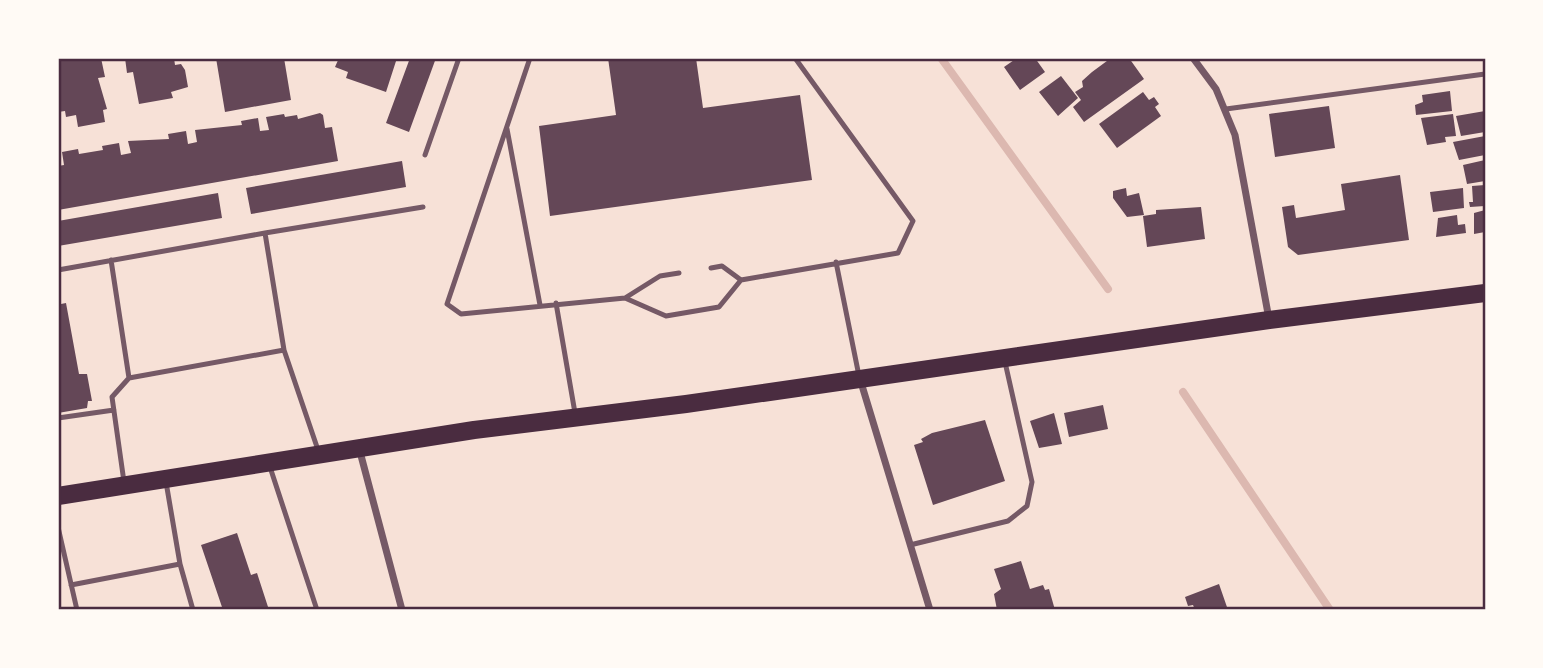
<svg xmlns="http://www.w3.org/2000/svg" width="1543" height="668" viewBox="0 0 1543 668" font-family="Georgia,serif">
	<style>
		.lines { fill: none; stroke-linecap: round; stroke-linejoin: round }
		.stream { stroke: #dcb8b0; stroke-width: 8 }
		.building { fill: #644757 }
		.service { stroke: #755966; stroke-width: 5 }
		.minor { stroke: #755966; stroke-width: 7 }
		.primary { stroke: #4a2c40; stroke-width: 18 }
		.neatline { fill: none; stroke: #4a2c40; stroke-width: 2.5 }
	</style>
	<rect width="100%" height="100%" fill="#f7e1d7"/>
	<g class="lines">
		<!-- stream -->
		<path class="stream" d="M941,58L1108,289
			M1183,392L1330,610"/>
	</g>
	<!-- building -->
	<path class="building" d="M58,58H101L105,77L98,78L107,109L103,110L105,122L78,127L76,115L66,117L65,111L58,112Z
		M125,58H174L175,65L181,64L185,70L188,87L171,92L173,98L139,104L133,72L127,73Z
		M216,58H284L291,100L225,112Z
		M339,58H397L386,92L346,78L348,72L335,67Z
		M410,58H436L409,132L386,123Z
		M608,58H696L703,108L800,95L812,180L550,216L539,126L616,115Z
		M1017,58H1035L1045,72L1020,90L1004,67Z
		M1111,58H1129L1144,79L1084,122L1073,107L1081,100L1075,92L1083,87L1082,81L1092,72Z
		M1061,76L1078,98L1058,116L1039,92Z
		M1450,91L1452,111L1416,115L1415,105L1423,102L1422,95Z
		M1143,92L1149,100L1154,97L1159,104L1155,107L1161,116L1117,148L1099,124Z
		M1329,106L1335,148L1275,157L1269,114Z
		M1485,111V132L1461,136L1456,116Z
		M320,113L323,115L325,128L332,127L338,161L58,210V166L64,165L62,152L78,149L79,154L103,150L102,146L119,143L121,155L131,153L128,141L169,139L168,134L186,131L188,144L197,142L195,130L242,125L241,121L258,118L260,131L269,130L266,117L284,114L285,117L297,115L298,119Z
		M1453,114L1456,136L1445,137L1446,142L1427,145L1421,118Z
		M1485,136V155L1459,160L1453,142Z
		M1485,160V181L1467,184L1463,165Z
		M402,161L406,187L251,214L246,188Z
		M1400,175L1409,240L1298,255L1288,247L1282,207L1294,205L1296,218L1345,210L1341,184Z
		M1485,185V206L1470,207L1469,202H1473L1472,186Z
		M1126,188L1127,196L1139,193L1144,215L1127,217L1113,198V191Z
		M1463,188L1464,208L1433,212L1430,192Z
		M218,193L222,218L58,246V221Z
		M1201,207L1205,239L1147,247L1143,216L1156,214V210Z
		M1485,210V232L1474,234V213Z
		M1457,215L1458,225L1465,224L1466,233L1436,237L1438,218Z
		M60,301L61,304L66,303L79,374H87L92,401H88L87,408L58,413V302Z
		M1103,405L1108,429L1069,437L1064,413Z
		M1054,413L1062,444L1039,448L1030,421Z
		M985,420L1005,481L933,505L914,445L923,442L921,439L932,433Z
		M237,533L251,575L257,573L269,610H223L201,545Z
		M1021,561L1030,589L1043,585L1045,590L1049,589L1055,610H997L994,594L1001,589L994,569Z
		M1219,584L1228,610H1195L1193,605L1188,606L1185,597Z"/>
	<g class="lines">
		<!-- service -->
		<path class="service" d="M530,58L447,304L461,314L625,298L666,316L719,307L741,280L898,253L913,221L795,58
			M1226,109L1485,74
			M507,129L540,305
			M425,155L459,58
			M265,233L423,207
			M111,260L129,378
			M836,262L859,376
			M711,268L722,266L741,280
			M58,270L265,233L284,350
			M625,298L660,276L679,273
			M556,303L575,413
			M58,418L114,410
			M270,467L317,610
			M124,482L112,397L129,378L284,350L318,450
			M58,527L77,610
			M910,545L1008,521L1027,506L1032,482L1005,362
			M180,564L193,610
			M71,585L180,564L166,482"/>
		<!-- minor -->
		<path class="minor" d="M1193,58L1216,89L1235,135L1269,319
			M860,379L930,610
			M359,448L402,610"/>
		<!-- primary -->
		<path class="primary" d="M58,496L474,430L686,404L1269,320L1485,293"/>
	</g>
	<!-- border -->
	<rect width="1543" height="668" fill="none" stroke="#fffaf5" stroke-width="119"/>
	<rect x="60" y="60" width="1424" height="548" class="neatline"/>
</svg>
